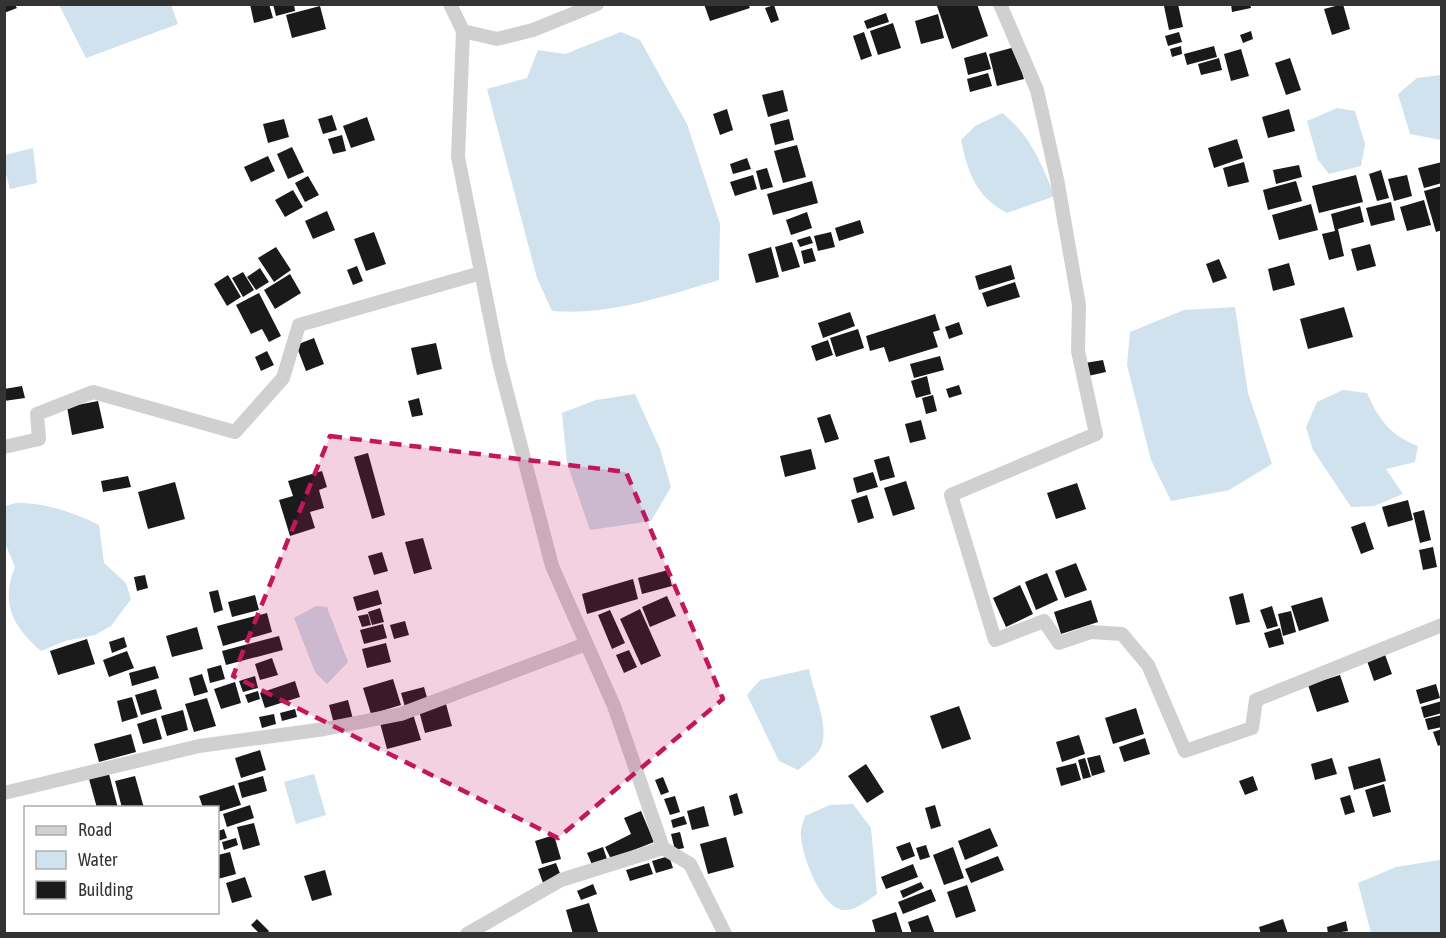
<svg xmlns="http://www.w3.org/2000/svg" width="1446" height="938" viewBox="0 0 1446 938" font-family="'Asap Condensed',sans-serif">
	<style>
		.water { fill: #cfe2ee }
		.building { fill: #1a1a1a }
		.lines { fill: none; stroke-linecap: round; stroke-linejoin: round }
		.minor { stroke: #d0d0d0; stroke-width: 14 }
		.marked { fill: #c2185b; fill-opacity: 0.2; stroke: #c2185b; stroke-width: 4.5; stroke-dasharray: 12 8; stroke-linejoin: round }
	</style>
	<rect width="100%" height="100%" fill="#fff"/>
	<!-- water -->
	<path class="water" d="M59,5H171L178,24L86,58Z
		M621,32L640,40L687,124L720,224L719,280C665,296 608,316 552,311L537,278L487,89L527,78L538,50L565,54Z
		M1441,75V140L1410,134L1398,94L1417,78Z
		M1337,108L1355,111L1365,144L1361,166L1329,174L1318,160L1307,121Z
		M1002,113C1030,134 1041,164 1055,196L1007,213C975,196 968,172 961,140L975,126Z
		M33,148L37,183L10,189L5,170V155Z
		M1235,307L1248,393L1272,464L1229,490L1171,501L1151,460L1127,365L1130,332L1184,310Z
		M1343,390L1367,393C1379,420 1390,435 1418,446L1415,462L1386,469L1403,494L1374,506L1351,507L1313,450L1306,427L1317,402Z
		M635,394L660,449L671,487L651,521L590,530L567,463L562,413L596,400Z
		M16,503C47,503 72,512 99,525L104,563L126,583L131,599L111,626L95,635L65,641L41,651C13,627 0,603 15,567L5,543V506Z
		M316,606L327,607L348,662L327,684L315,672L294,618Z
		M809,669C813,692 830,726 821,747C818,755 805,764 798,770L779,761L747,695L760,680Z
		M314,774L326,815L296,824L284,782Z
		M853,804L871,828L877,894C867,901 855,911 843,910C820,907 799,850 801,830C802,825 804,820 805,816L830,805Z
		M1440,860L1441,933H1371L1358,883L1396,867Z"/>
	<!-- building -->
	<path class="building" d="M250,4H269L273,18L254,23Z
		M273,4H294L295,11L276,16Z
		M704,4H748L750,8L710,21Z
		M941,4H977L988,36L952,49L937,6Z
		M1178,4L1183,27L1169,30L1164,6Z
		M1231,4H1250L1251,8L1232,12Z
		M1343,4L1350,29L1332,35L1324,9Z
		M4,5H15L17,8L4,13Z
		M774,5L779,20L771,23L765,8Z
		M320,6L326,29L292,38L286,15Z
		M886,13L889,22L867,29L864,21Z
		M938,14L944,38L921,44L915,21Z
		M893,23L901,48L878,55L870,31Z
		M1251,31L1253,39L1243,43L1240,35Z
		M864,32L872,56L861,60L853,36Z
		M1179,32L1182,42L1168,46L1165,36Z
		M1181,46L1182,54L1172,57L1170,49Z
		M1214,46L1217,57L1187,65L1184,54Z
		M1015,47L1024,79L997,86L989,54Z
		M1241,49L1249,76L1231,81L1224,54Z
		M986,52L991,69L968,75L964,58Z
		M1219,58L1222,70L1201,75L1198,64Z
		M1290,58L1301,90L1286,95L1275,63Z
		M988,73L992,86L970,92L967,79Z
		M783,90L788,111L768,117L762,95Z
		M727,109L733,130L720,135L713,114Z
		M1289,109L1295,131L1268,138L1262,117Z
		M332,115L337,130L323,134L318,119Z
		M367,117L375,140L351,148L343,126Z
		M284,119L289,137L268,143L263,124Z
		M789,119L794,140L775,145L770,124Z
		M342,135L346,151L333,154L328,139Z
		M1237,139L1243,158L1214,168L1208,148Z
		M797,145L806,177L783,183L774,151Z
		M292,147L304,172L288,179L277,154Z
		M268,156L275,171L251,182L244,167Z
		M747,158L751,169L733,174L730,164Z
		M1244,162L1249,182L1228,187L1223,168Z
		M1442,162V183L1424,188L1418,168Z
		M1299,165L1302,177L1276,184L1273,170Z
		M767,168L773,187L761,190L756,171Z
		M1381,170L1389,198L1377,201L1369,174Z
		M753,175L757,189L735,196L730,182Z
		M1356,175L1363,202L1319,213L1312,186Z
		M1407,175L1412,196L1394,201L1388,179Z
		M308,176L319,195L305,202L295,183Z
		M812,181L818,203L773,215L767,194Z
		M1296,181L1302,201L1268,210L1263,190Z
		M1442,186V230L1436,232L1424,191Z
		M293,190L303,207L285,217L275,200Z
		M1424,200L1431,225L1407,231L1400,207Z
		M1391,202L1395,220L1371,226L1366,208Z
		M1311,204L1318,230L1279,240L1272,215Z
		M1360,206L1364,222L1338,229L1344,256L1329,260L1322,234L1335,231L1331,214Z
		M327,211L335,230L313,239L305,221Z
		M807,212L812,228L791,235L786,220Z
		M860,220L864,233L839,241L835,228Z
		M374,232L386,264L366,271L354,239Z
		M831,232L835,247L818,251L814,236Z
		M810,236L813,243L800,247L797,240Z
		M792,242L800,267L782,272L775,247Z
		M1370,244L1376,266L1357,271L1351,249Z
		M276,247L291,270L274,282L258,258Z
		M771,247L779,277L756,283L748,254Z
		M812,248L816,261L804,264L801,251Z
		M1219,259L1227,278L1213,283L1206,264Z
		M1289,263L1295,285L1273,291L1268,269Z
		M1011,265L1015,279L979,290L975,276Z
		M357,266L363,281L353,285L347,270Z
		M260,268L269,282L256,290L247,277Z
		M243,272L254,290L243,297L232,278Z
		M290,274L301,293L275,309L264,290Z
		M228,275L241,297L227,306L214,284Z
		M1015,282L1020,297L987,307L982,293Z
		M259,293L281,336L269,342L262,329L251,334L236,305Z
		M1344,307L1353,337L1308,349L1300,319Z
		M850,312L855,326L823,338L818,323Z
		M935,314L940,330L933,332L938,347L889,362L884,347L870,351L866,336Z
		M959,322L963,334L949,339L945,327Z
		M858,329L864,348L836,357L830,338Z
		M314,338L324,364L306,371L296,345Z
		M828,340L833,355L816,361L811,346Z
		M436,343L442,369L417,375L411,348Z
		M267,351L274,365L261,371L255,357Z
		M940,356L944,370L914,378L910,364Z
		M1103,360L1106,372L1088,376L1085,363Z
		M927,376L931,394L916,398L911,381Z
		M959,385L962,394L949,398L946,389Z
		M22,386L25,398L4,401V389Z
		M933,395L937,411L926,414L922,398Z
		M419,398L423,415L412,417L408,401Z
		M98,401L104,428L72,435L67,407Z
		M830,414L839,439L825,443L817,418Z
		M921,420L926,439L910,443L905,424Z
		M811,449L816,469L785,477L780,456Z
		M368,453L385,515L372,519L354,457Z
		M889,456L895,477L880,481L874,460Z
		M322,471L327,487L319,490L324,508L310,512L315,528L290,536L279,500L293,496L288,481Z
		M873,472L878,487L857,493L853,478Z
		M128,476L131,487L103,492L101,481Z
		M906,481L915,509L893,516L884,488Z
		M175,482L185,519L148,529L138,492Z
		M1077,483L1086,509L1056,519L1047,493Z
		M867,495L874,518L858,523L851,500Z
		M1408,500L1413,520L1388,527L1382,507Z
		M1424,510L1431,540L1420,543L1413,513Z
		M1365,522L1374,549L1361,554L1351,527Z
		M423,538L432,569L414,574L405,542Z
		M1433,547L1437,567L1423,570L1419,550Z
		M382,552L388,571L374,575L368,556Z
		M1076,563L1087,590L1065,598L1055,571Z
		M668,570L672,586L642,594L638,578Z
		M1047,573L1058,600L1036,610L1025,582Z
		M145,575L148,588L137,591L134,577Z
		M633,579L638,599L587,614L582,594Z
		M1020,585L1033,614L1006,627L993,598Z
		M218,590L223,610L214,613L209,592Z
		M378,590L382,604L357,611L353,597Z
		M1243,593L1250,622L1236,625L1229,597Z
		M255,595L259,610L232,617L228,602Z
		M667,596L676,616L650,627L642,607Z
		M1322,597L1329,621L1299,631L1291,606Z
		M1091,600L1098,622L1061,634L1054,612Z
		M1272,606L1278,626L1267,629L1260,610Z
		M380,608L384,622L372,625L368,612Z
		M640,609L661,656L641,665L620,619Z
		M610,610L625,643L612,649L598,615Z
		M1291,611L1296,632L1283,636L1278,614Z
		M267,613L272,632L223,646L217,626Z
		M368,614L371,625L362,627L358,616Z
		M405,621L409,635L394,639L390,625Z
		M383,624L387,638L364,644L360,630Z
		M197,627L203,649L172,657L166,636Z
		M1280,628L1284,644L1269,648L1264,633Z
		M279,636L283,650L226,665L222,651Z
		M124,637L127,647L112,653L109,642Z
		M87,639L95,664L58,675L50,651Z
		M386,643L391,662L367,668L362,649Z
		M629,650L637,667L624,673L616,655Z
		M127,651L134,668L109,677L103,660Z
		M1384,652L1392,674L1374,681L1366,658Z
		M272,658L278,675L260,680L255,664Z
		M221,665L225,679L210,683L207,669Z
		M155,666L159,678L132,686L129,673Z
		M202,674L208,692L194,696L189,678Z
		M1340,675L1349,702L1317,712L1308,685Z
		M255,676L258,688L243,692L239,681Z
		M393,679L401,705L371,714L363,688Z
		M295,681L300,697L265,708L260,693Z
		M235,682L241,703L221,709L214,689Z
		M1436,684L1440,698L1420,704L1416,690Z
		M424,687L428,701L405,707L401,693Z
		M156,689L162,709L141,715L135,695Z
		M258,691L260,699L248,703L245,695Z
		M132,697L138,717L122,722L117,701Z
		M207,698L216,726L194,732L185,704Z
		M348,700L353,719L334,724L329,705Z
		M1442,701V713L1424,718L1421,707Z
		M446,704L452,726L425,733L419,711Z
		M959,706L971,739L942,749L930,716Z
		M1136,708L1144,734L1113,744L1105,718Z
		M295,709L297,717L282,721L280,713Z
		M183,710L188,730L167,736L161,716Z
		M274,714L276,724L262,728L259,717Z
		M413,714L421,740L387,749L380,723Z
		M1442,715V727L1428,730L1425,719Z
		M156,718L162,739L143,744L137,724Z
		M1442,729V744L1438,746L1433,732Z
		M131,734L136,752L99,762L94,744Z
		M1079,735L1085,754L1062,762L1056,742Z
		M1145,738L1150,754L1124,762L1119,747Z
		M260,750L266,770L241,778L235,758Z
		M1100,755L1105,772L1092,776L1087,758Z
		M1085,758L1091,777L1083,779L1078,760Z
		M1332,758L1337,774L1315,780L1311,764Z
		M1380,758L1386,781L1354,790L1348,767Z
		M1076,763L1081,780L1061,786L1056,768Z
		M866,764L884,792L867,803L848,776Z
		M109,774L118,808H97L89,779Z
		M135,776L144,808H122L115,781Z
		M263,776L267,791L242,798L238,783Z
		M1253,776L1258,790L1245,795L1239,781Z
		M663,777L669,792L661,795L655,780Z
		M1384,784L1391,812L1373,817L1365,790Z
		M234,785L241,805L218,812V808H203L199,796Z
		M737,793L743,813L734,816L729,796Z
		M1350,795L1355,812L1345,815L1340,798Z
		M675,796L680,812L670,815L664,799Z
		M250,805L254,818L227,827L223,814Z
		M935,805L941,826L931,829L925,808Z
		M704,806L709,826L692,830L687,811Z
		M641,811L654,842L611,859L605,847L631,834L624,818Z
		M684,816L687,824L673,828L671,820Z
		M254,823L260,845L243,850L237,827Z
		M990,828L998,846L965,860L958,841Z
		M224,829L227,838L218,841V831Z
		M680,832L684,848L675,850L671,834Z
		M554,835L561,859L542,864L535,841Z
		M726,837L734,867L708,874L700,844Z
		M236,838L238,845L224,850L222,842Z
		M910,842L915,856L902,861L896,847Z
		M926,845L930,857L920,860L916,848Z
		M603,847L608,862L593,867L587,853Z
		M953,847L964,878L944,885L933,855Z
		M230,852L236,874L218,879V855Z
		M669,856L673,868L656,873L652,861Z
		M998,856L1004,870L971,883L965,869Z
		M556,863L561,876L543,883L538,869Z
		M649,863L653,874L630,881L626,870Z
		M913,864L918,877L886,889L881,877Z
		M325,870L332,895L312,901L304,876Z
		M245,877L252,897L232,903L226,883Z
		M921,882L924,888L903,898L900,891Z
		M593,884L597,894L581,900L577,891Z
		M967,885L976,911L956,918L947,892Z
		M931,889L936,901L903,914L898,902Z
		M589,903L598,932L573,934L566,910Z
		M896,912L903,934H876L872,920Z
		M928,915L935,934H912L908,922Z
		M257,919L269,931L267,934H260L251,925Z
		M1283,919L1288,934H1261L1259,927Z
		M1346,921L1348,931L1328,934L1327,927Z"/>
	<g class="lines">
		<!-- minor -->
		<path class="minor" d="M450,4L463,31L458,157L499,362L552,566L614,706L663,848L561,880L467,934
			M1000,4L1037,90L1057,179L1079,305L1078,351L1096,434L951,495L995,640L1044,621L1059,643L1091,632L1122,634L1148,665L1185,751L1252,728L1256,700L1442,625
			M463,31L497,39L533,30L597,4
			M4,447L39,439L37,414L93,392L235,432L283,378L299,325L481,273
			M4,793L199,746L325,729L401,714L586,644
			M663,848L690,864L725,934"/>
	</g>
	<!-- marked area -->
	<path class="marked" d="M330,436L626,472L723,699L558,838L233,676Z"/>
	<!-- border -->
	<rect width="1446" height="938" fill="none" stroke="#333333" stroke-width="12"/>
	<!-- legend -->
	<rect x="24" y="806" width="195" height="108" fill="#ffffff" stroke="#adadad" stroke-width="1.5"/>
	<rect x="36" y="826" width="30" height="9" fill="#d0d0d0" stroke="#adadad" stroke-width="1.5"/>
	<text x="78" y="836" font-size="18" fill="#333333">Road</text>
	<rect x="36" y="851" width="30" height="18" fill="#cfe2ee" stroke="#adadad" stroke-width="1.5"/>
	<text x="78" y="866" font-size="18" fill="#333333">Water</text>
	<rect x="36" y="881" width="30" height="18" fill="#1a1a1a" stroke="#adadad" stroke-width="1.5"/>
	<text x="78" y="896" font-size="18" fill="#333333">Building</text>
</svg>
